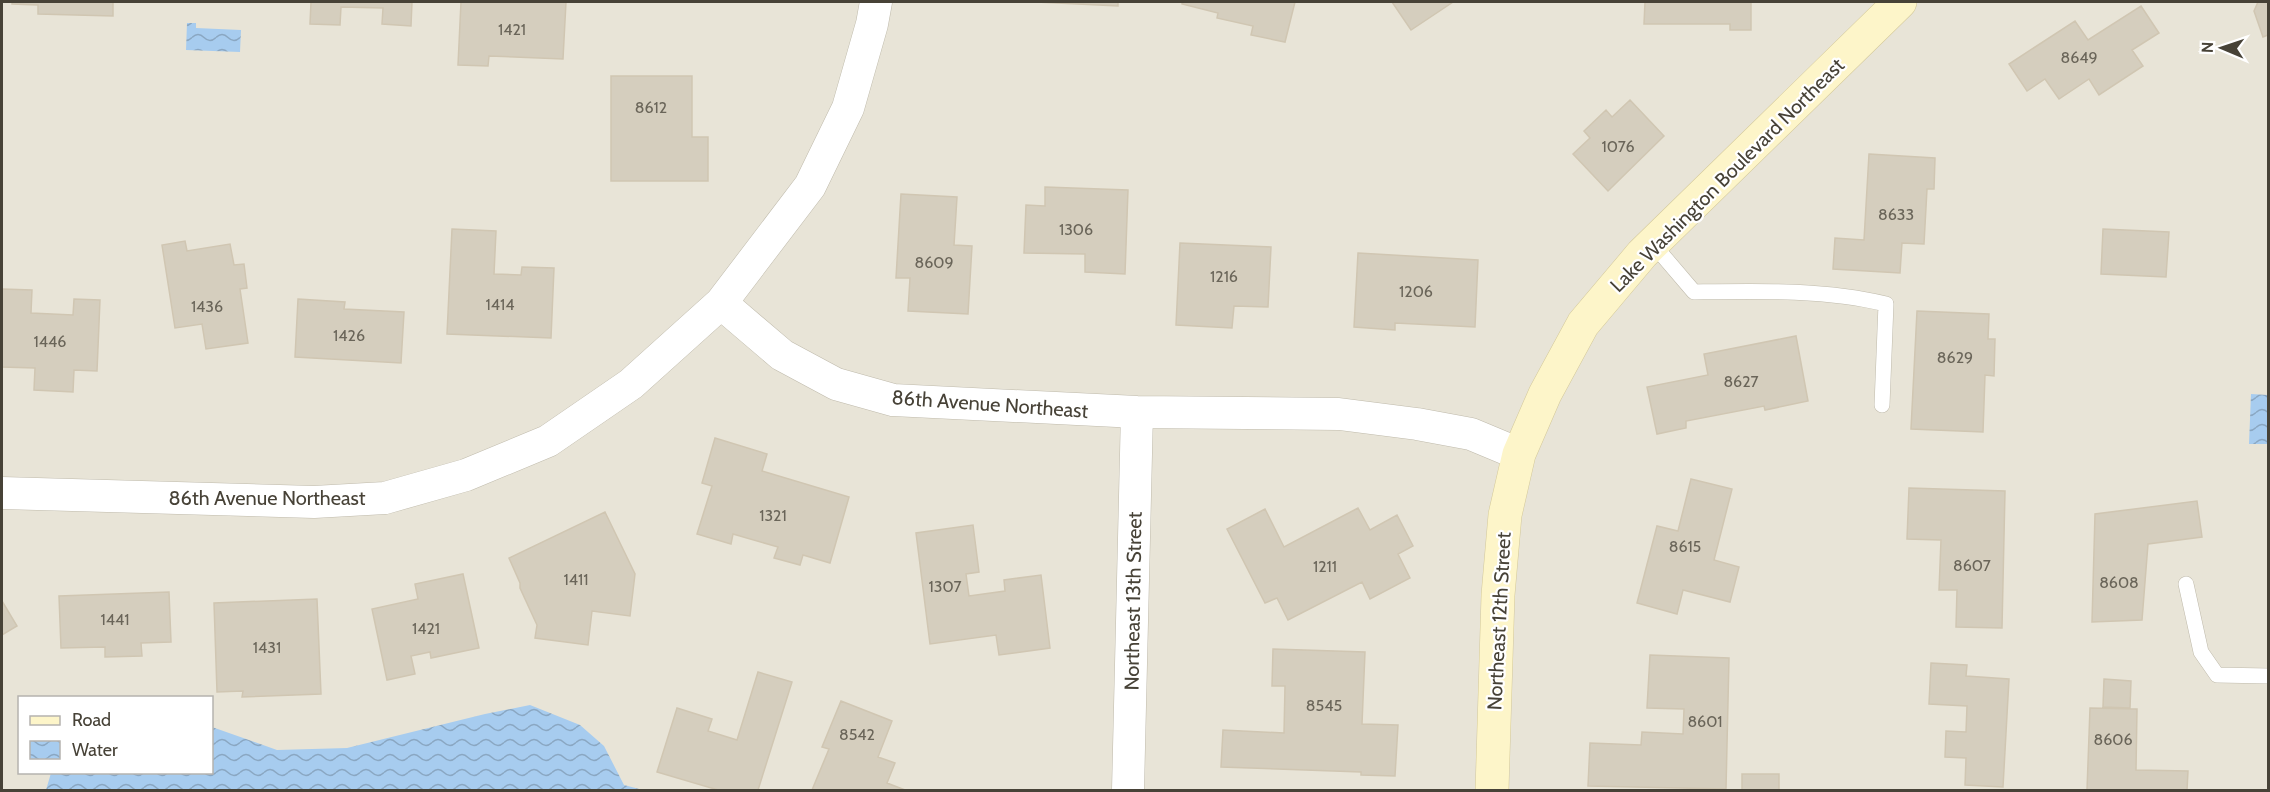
<svg xmlns="http://www.w3.org/2000/svg" width="2270" height="792" viewBox="0 0 2270 792" font-family="Cabin,sans-serif">
	<style>
		.residential { fill: #e8e4d7; fill-rule: evenodd }
		.water { fill: url(#water-waves) }
		.building { fill: #d5cebe; stroke: #d0c6b2; stroke-width: 1.5 }
		.lines { fill: none; stroke-linecap: round; stroke-linejoin: round }
		.lane-casing { stroke: #bfbaab; stroke-width: 16 }
		.street-casing { stroke: #bfbaab; stroke-width: 33 }
		.secondary-casing { stroke: #d3c899; stroke-width: 34 }
		.lane { stroke: #fff; stroke-width: 15 }
		.street { stroke: #fff; stroke-width: 32 }
		.secondary { stroke: #fdf5c9; stroke-width: 33 }
		.labels { text-anchor: middle; dominant-baseline: central; stroke-width: 4.5; stroke-linejoin: round; paint-order: stroke }
		.number-label { font-size: 16px; fill: #6a6559 }
		.street-label { font-size: 20px; fill: #474237; stroke: #fff }
	</style>
	<defs>
		<pattern id="water-waves" width="16" height="10" patternUnits="userSpaceOnUse" patternTransform="scale(1.5)"><rect width="16" height="10" fill="#a7ccef"/><path d="M0 5q4-4 8 0t8 0" fill="none" stroke="#8aa7c2"/></pattern>
	</defs>
	<rect width="100%" height="100%" fill="#f4f1e9"/>
	<!-- residential -->
	<path class="residential" d="M2,2H2268V790H2ZM20,698H212V772H20Z"/>
	<!-- water -->
	<path class="water" d="M187,23H196V28L241,30L240,52L186,50Z
		M2251,394L2268,395V444H2249Z
		M530,705L580,725L604,746L624,785L643,790H46L51,773L212,772V727L277,750L347,748L485,714Z"/>
	<!-- building -->
	<path class="building" d="M12,2H113V16L38,14V5L12,4Z
		M311,2H412L411,26L382,24L383,8L341,7L340,25L310,24Z
		M461,2H566L563,59L489,56L488,66L458,65Z
		M1036,2H1118V6Z
		M1182,2H1295L1285,42L1251,35L1253,26L1217,18L1218,13L1182,4Z
		M1392,2H1453L1411,30Z
		M1645,2H1751V30H1730V24H1644Z
		M2258,2H2268V35L2263,37L2254,11Z
		M2141,6L2159,33L2132,50L2143,66L2099,95L2089,79L2059,99L2045,79L2027,91L2009,64L2075,21L2088,40Z
		M611,76H692V137H708V181H611Z
		M1630,100L1664,136L1608,191L1573,154L1590,138L1584,131L1606,110L1612,117Z
		M1869,154L1935,158L1934,189H1927L1924,244L1902,243L1900,273L1833,269L1835,238L1864,240Z
		M1045,187L1128,190L1125,274L1085,272V254L1024,253L1026,205L1045,206Z
		M901,194L957,197L954,245L972,246L968,314L908,311L910,278H896Z
		M452,229L496,231L494,274L521,275L522,267L554,268L551,338L447,334Z
		M2103,229L2169,232L2166,277L2101,274Z
		M185,241L187,251L230,244L234,265L244,264L247,288L240,289L248,343L206,349L202,324L175,328L162,245Z
		M1180,243L1271,247L1268,307L1234,306L1232,328L1176,325Z
		M1358,253L1478,260L1475,327L1395,323V330L1354,327Z
		M2,289L32,290L31,313L73,315L74,299L100,300L97,371L74,370L73,392L34,390L35,368L2,367Z
		M298,299L345,302L344,309L404,312L401,363L295,357Z
		M1917,311L1989,314L1988,339H1995L1994,376L1985,375L1983,432L1911,429Z
		M1796,336L1808,401L1765,410L1764,406L1686,421V428L1657,434L1647,387L1708,375L1704,354Z
		M715,438L767,454L762,471L849,497L830,563L803,555L800,565L774,558L778,547L733,534L731,544L697,534L712,486L702,483Z
		M1691,479L1732,489L1714,560L1739,567L1730,602L1683,590L1677,614L1637,603L1657,526L1678,531Z
		M1909,488L2005,491L2002,628L1956,627L1957,590H1939L1941,540L1907,539Z
		M2197,501L2202,537L2148,544L2142,620L2092,622L2095,514Z
		M1358,508L1370,530L1397,515L1413,546L1398,554L1410,578L1370,599L1362,582L1288,620L1277,598L1265,603L1227,529L1265,509L1284,547Z
		M605,512L635,574L630,616L592,611L588,645L535,638L537,625L520,588V583L509,558Z
		M973,525L979,572L966,574L969,596L1005,591L1004,580L1041,575L1050,648L999,655L996,635L930,644L916,533Z
		M463,574L479,648L431,658L430,652L411,656L415,674L387,680L372,609L418,599L415,584Z
		M169,592L171,642L141,643L142,656L105,657V647L61,648L59,596Z
		M317,599L321,694L242,697L243,691L217,692L214,603Z
		M2,601L17,626L2,635Z
		M1273,649L1365,652L1362,724L1398,725L1395,776L1361,775V772L1221,767L1223,730L1284,733L1285,686H1272Z
		M1650,655L1729,658L1726,789L1588,786L1590,743L1641,745L1642,732L1683,734L1684,709L1647,708Z
		M1931,663L1967,665L1966,676L2009,679L2003,787L1965,785L1966,758L1945,757L1946,731L1966,732L1967,706L1929,704Z
		M758,672L792,682L758,790H718L657,772L677,708L712,719L708,731L737,740Z
		M2104,679L2131,681L2130,708L2103,707Z
		M841,701L892,721L878,757L895,763L887,783L905,790H812L829,749L822,747Z
		M2090,708L2137,709L2136,770L2188,771L2187,790H2087Z
		M1742,774H1779V790H1742Z"/>
	<g class="lines">
		<defs>
			<path id="lane" d="M1653,244L1694,292C1756,291 1825,289 1886,304L1882,405
				M2186,584L2201,652L2217,675L2268,676"/>
			<path id="street" d="M721,303L810,186L848,108L872,24L876,2
				M2,493L314,502L385,498L466,475L548,441L631,384L721,303L782,355L836,384L893,400L1137,412L1339,414L1417,424L1471,434L1519,454
				M1128,790L1137,412"/>
			<path id="secondary" d="M1492,790L1498,595L1505,515L1519,454L1545,394L1583,324L1642,254L1900,2"/>
		</defs>
		<!-- lane casing -->
		<use href="#lane" class="lane-casing"/>
		<!-- street casing -->
		<use href="#street" class="street-casing"/>
		<!-- secondary casing -->
		<use href="#secondary" class="secondary-casing"/>
		<!-- lane -->
		<use href="#lane" class="lane"/>
		<!-- street -->
		<use href="#street" class="street"/>
		<!-- secondary -->
		<use href="#secondary" class="secondary"/>
	</g>
	<g class="labels">
		<!-- number labels -->
		<g class="number-label">
			<text x="512" y="29">1421</text>
			<text x="2079" y="57">8649</text>
			<text x="651" y="107">8612</text>
			<text x="1618" y="146">1076</text>
			<text x="1896" y="214">8633</text>
			<text x="1076" y="229">1306</text>
			<text x="934" y="262">8609</text>
			<text x="1224" y="276">1216</text>
			<text x="1416" y="291">1206</text>
			<text x="500" y="304">1414</text>
			<text x="207" y="306">1436</text>
			<text x="349" y="335">1426</text>
			<text x="50" y="341">1446</text>
			<text x="1955" y="357">8629</text>
			<text x="1741" y="381">8627</text>
			<text x="773" y="515">1321</text>
			<text x="1685" y="546">8615</text>
			<text x="1972" y="565">8607</text>
			<text x="1325" y="566">1211</text>
			<text x="576" y="579">1411</text>
			<text x="2119" y="582">8608</text>
			<text x="945" y="586">1307</text>
			<text x="115" y="619">1441</text>
			<text x="426" y="628">1421</text>
			<text x="267" y="647">1431</text>
			<text x="1324" y="705">8545</text>
			<text x="1705" y="721">8601</text>
			<text x="857" y="734">8542</text>
			<text x="2113" y="739">8606</text>
		</g>
		<!-- street labels -->
		<g class="street-label">
			<text transform="translate(1727 175) rotate(-45)">Lake Washington Boulevard Northeast</text>
			<text transform="translate(990 404) rotate(4)">86th Avenue Northeast</text>
			<text x="267" y="498">86th Avenue Northeast</text>
			<text transform="translate(1133 601) rotate(-89)">Northeast 13th Street</text>
			<text transform="translate(1499 621) rotate(-87)">Northeast 12th Street</text>
		</g>
	</g>
	<!-- border -->
	<rect width="2270" height="792" fill="none" stroke="#474237" stroke-width="6"/>
	<!-- legend -->
	<rect x="18" y="696" width="195" height="78" fill="#ffffff" stroke="#b5b3af" stroke-width="1.5"/>
	<rect x="30" y="716" width="30" height="9" fill="#fdf5c9" stroke="#b5b3af" stroke-width="1.5"/>
	<text x="72" y="726" font-size="18" fill="#474237">Road</text>
	<rect x="30" y="741" width="30" height="18" fill="url(#water-waves)" stroke="#b5b3af" stroke-width="1.5"/>
	<text x="72" y="756" font-size="18" fill="#474237">Water</text>
	<!-- north arrow -->
	<g transform="translate(2222 48) rotate(272)" stroke="#ffffff" stroke-width="4.5" paint-order="stroke">
	<path d="M0-4.5L10 22L0 15L-10 22Z" fill="#474237"/>
	<text y="-9" font-size="16" font-weight="bold" text-anchor="middle" fill="#474237">N</text>
	</g>
</svg>
